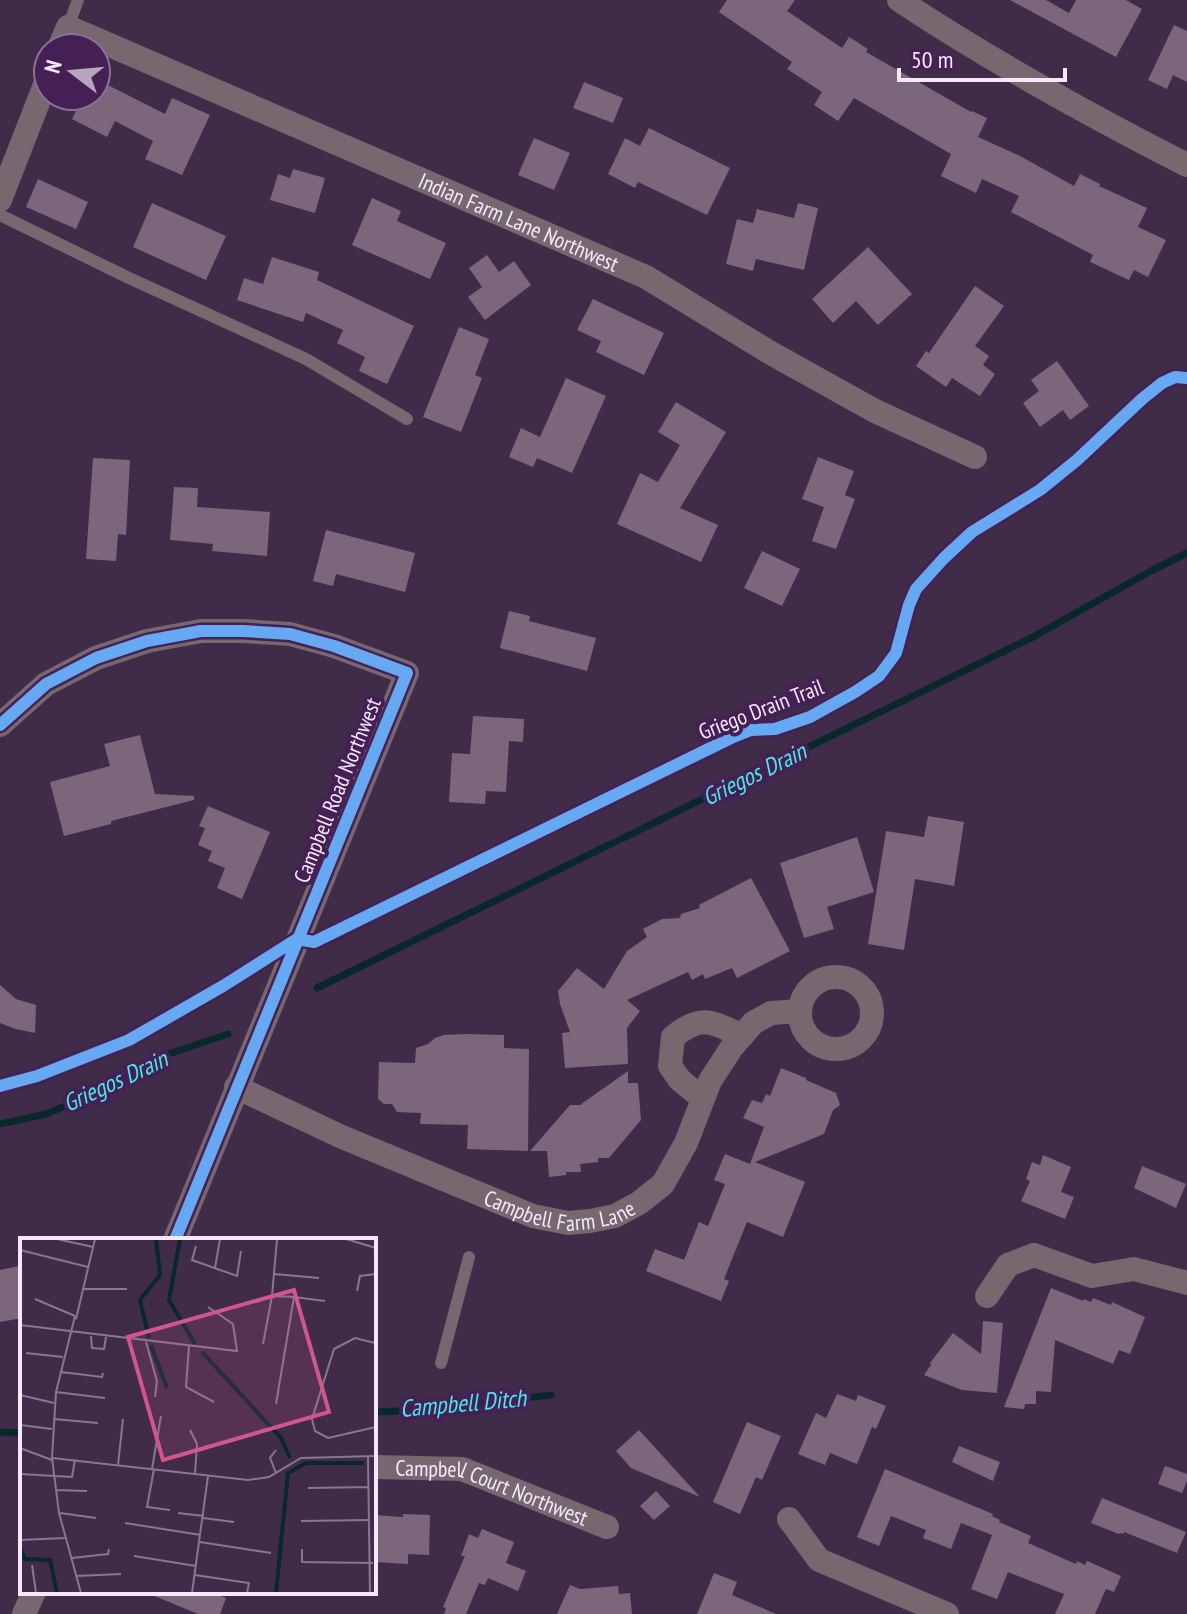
<svg xmlns="http://www.w3.org/2000/svg" width="1187" height="1614" viewBox="0 0 1187 1614" font-family="'PT Sans Narrow',sans-serif">
	<style>
		.lines { fill: none; stroke-linecap: round; stroke-linejoin: round }
		.stream { stroke: #08282b; stroke-width: 7 }
		.building { fill: #7b667c }
		.service { stroke: #76686e; stroke-width: 12 }
		.minor { stroke: #76686e; stroke-width: 24 }
		.cycleway-casing { stroke: #452055; stroke-width: 17 }
		.cycleway { stroke: #66a8f1; stroke-width: 12 }
		.labels { text-anchor: middle; dominant-baseline: central; stroke-width: 8; stroke-linejoin: round; paint-order: stroke }
		.street-label { font-size: 22px; fill: #f5e8fc; stroke: #452055 }
		.water-label { font-size: 24px; font-style: italic; fill: #47eae9; stroke: #452055 }
		.inset-river { fill: none; stroke: #08282b; stroke-width: 4 }
		.inset-road { fill: none; stroke: #887791; stroke-width: 2 }
		.view { fill: #d1568b; fill-opacity: 0.15; stroke: #d1568b; stroke-width: 4 }
		.inset-edge { fill: none; stroke: #f5e8fc; stroke-width: 4 }
	</style>
	<rect width="100%" height="100%" fill="#402c49"/>
	<g class="lines">
		<!-- stream -->
		<path class="stream" d="M317,988L1033,637L1149,572L1187,553
			M0,1124L46,1114L82,1099L154,1059L228,1034
			M374,1412L420,1410L551,1395
			M0,1432L22,1433"/>
	</g>
	<!-- building -->
	<path class="building" d="M727,0H795L787,11L842,48L849,37L868,49L866,52L971,112L972,111L987,118L978,137L1020,156L1074,186L1080,174L1100,184L1099,186L1147,208L1138,227L1166,240L1148,277L1134,270L1129,280L1090,262L1093,255L1011,212L1019,196L982,179L976,193L941,176L951,154L854,98L838,121L814,105L822,92L787,69L792,62L719,12Z
		M1010,0H1046L1069,13L1076,0H1126L1142,9L1116,57Z
		M1174,25L1187,31V82L1173,75L1167,89L1148,80Z
		M96,79L165,114L172,98L210,115L182,175L145,159L153,141L115,121L107,137L72,119L83,96H96Z
		M584,82L623,98L613,123L573,108Z
		M649,128L730,168L707,215L638,182L635,188L608,174L625,138L640,146Z
		M534,138L570,153L554,190L518,175Z
		M293,169L325,178L315,213L270,200L278,174L290,178Z
		M38,179L88,202L76,229L26,207Z
		M372,198L401,211L397,221L446,243L430,279L352,245Z
		M152,203L226,236L206,280L133,247Z
		M798,203L818,208L804,270L756,259L753,271L726,264L737,219L753,223L757,209L794,218Z
		M868,247L912,294L878,325L856,301L833,323L812,299Z
		M487,255L499,272L514,261L531,285L485,320L468,297L482,287L469,268Z
		M272,257L319,272L317,280L414,326L387,384L359,371L365,357L337,343L343,330L306,313L303,322L237,300L244,278L263,284Z
		M975,286L1004,306L975,346L989,356L983,365L995,374L980,396L952,378L946,387L916,366L926,351L929,353Z
		M593,299L664,333L644,375L596,352L601,341L577,330Z
		M459,327L489,339L475,375L482,378L461,432L423,417Z
		M1057,361L1089,406L1070,420L1063,410L1040,427L1023,403L1039,391L1031,380Z
		M566,378L606,396L572,473L537,458L533,467L509,457L521,428L540,437Z
		M676,402L726,432L680,508L718,525L701,562L617,524L640,473L658,482L680,445L658,432Z
		M818,457L854,471L845,495L855,499L836,549L812,541L824,507L802,499Z
		M93,458L130,460L126,535L118,534L116,561L86,559Z
		M174,487L198,488L197,507L270,512L267,556L212,551L213,544L170,540Z
		M326,530L415,553L405,592L336,574L333,586L313,581Z
		M762,551L800,569L782,606L744,588Z
		M509,611L530,616L529,621L596,638L587,671L500,648Z
		M473,716L524,719L523,742L509,741L506,792L486,791L485,804L449,802L452,753L470,754Z
		M140,735L155,794L194,796V800L111,821V824L64,836L50,782L110,766L104,744Z
		M208,806L270,832L242,899L217,888L225,868L208,861L212,851L198,845L205,828L199,826Z
		M928,816L964,822L954,886L915,879L904,950L868,944L886,831L924,837Z
		M857,837L874,892L827,907L834,929L804,938L780,863Z
		M751,878L790,951L737,978L732,968L705,979L703,974L692,980L688,972L627,1000L640,1011L627,1028L628,1064L565,1068L562,1033L570,1032L560,1004L558,991L577,968L604,989L627,951L647,937L643,929L662,919L680,918L681,914L700,908L699,905Z
		M0,985L16,999L36,1005L35,1033L16,1029L0,1023Z
		M466,1034L504,1035V1048L529,1049L528,1151L467,1149L468,1125L420,1124L421,1113L397,1112L392,1104H384L378,1099L379,1062L415,1063L416,1048L428,1044L435,1038L444,1035Z
		M781,1068L806,1078V1080L836,1093L840,1105L833,1110L824,1134L755,1162L805,1182L783,1237L747,1222L724,1279L729,1281L721,1301L646,1271L655,1249L684,1260L699,1222L708,1226L725,1184L714,1180L725,1154L750,1164L764,1127L743,1118L752,1100L762,1103L766,1094L770,1096Z
		M628,1071V1083H638L641,1120L609,1158H598V1162L580,1164L581,1172H566V1175L549,1177L547,1151H530L570,1105H580Z
		M1043,1155L1071,1167L1061,1192L1074,1197L1065,1219L1021,1201L1030,1181L1026,1179L1032,1162L1040,1165Z
		M1142,1166L1186,1184L1176,1208L1134,1188Z
		M19,1266L22,1282V1318L0,1322V1270Z
		M1051,1288L1083,1301L1084,1299L1091,1302L1093,1298L1111,1305L1112,1302L1145,1317L1130,1354L1119,1350L1113,1364L1055,1340L1051,1392L1036,1391V1404H1025L1024,1409L1004,1407Z
		M983,1321L1003,1323L997,1393L962,1390L924,1375L931,1365L930,1363L953,1333L981,1354Z
		M837,1394L856,1401L858,1395L886,1406L876,1429L872,1427L857,1464L830,1453L825,1465L798,1454L816,1413L826,1418Z
		M747,1422L781,1436L762,1480L756,1477L740,1514L713,1502Z
		M639,1430L700,1497L631,1468L616,1451Z
		M959,1446L1000,1462L993,1481L952,1462Z
		M1165,1466L1187,1474V1481L1182,1493L1158,1484Z
		M885,1469L993,1514L992,1516L1000,1520L999,1522L1031,1536L1028,1543L1076,1564L1077,1561L1085,1565L1087,1561L1121,1576L1114,1592L1106,1589L1095,1614H1055L1064,1594L1008,1572L997,1599L971,1589L992,1535L961,1523L951,1549L923,1538L926,1530L891,1516L879,1546L857,1537Z
		M656,1491L670,1506L654,1520L640,1506Z
		M1102,1498L1186,1532L1177,1553L1124,1532L1123,1534L1120,1533L1119,1534L1091,1523Z
		M403,1514L430,1515L429,1555L408,1554V1564L374,1562V1515L403,1517Z
		M482,1529L514,1542L506,1563L526,1571L518,1591L488,1578L485,1585L479,1583L466,1614H444L446,1608L443,1607L465,1556H461L469,1534L478,1538Z
		M714,1573L737,1582L732,1595L776,1614H697Z
		M570,1585L580,1589L618,1586L619,1594L630,1593L632,1614H557Z
		M145,1592H211L226,1598L220,1614H198Z"/>
	<g class="lines">
		<!-- service -->
		<path class="service" d="M68,27L78,0
			M0,215L129,278L306,359L407,419
			M441,1363L469,1257"/>
		<!-- minor -->
		<g class="minor">
			<path d="M899,0C991,61 1089,115 1187,165"/>
			<path id="s1" d="M59,48L68,27L646,277L769,352L875,411L975,457"/>
			<path d="M0,200L48,77"/>
			<path d="M0,725L46,684L96,658L147,641L201,631H243L290,634L334,646L407,673L175,1240"/>
			<circle cx="836" cy="1013" r="36"/>
			<path id="s2" d="M236,1087L342,1137L533,1216L568,1223L590,1221L615,1216L639,1203L663,1184L686,1143L710,1081L732,1047L753,1023L771,1013L800,1011"/>
			<path d="M702,1098L680,1080L670,1066L673,1037C701,1014 712,1021 742,1036"/>
			<path d="M987,1296L1008,1265L1034,1255L1092,1276L1134,1269L1187,1283"/>
			<path id="s3" d="M374,1467L462,1469L607,1527"/>
			<path d="M789,1519L819,1560L947,1614"/>
			<path d="M24,1614L34,1592"/>
		</g>
		<defs>
			<path id="cycleway" d="M0,725L46,684L96,658L147,641L201,631H243L290,634L334,646L407,673L175,1240
				M0,1086L37,1076L129,1040L223,986L297,939L314,942L731,738L751,730L775,729L810,717L855,692L879,676L896,653L909,605L916,589L944,558L972,532L1040,490L1077,460L1142,399L1162,383L1175,377L1187,378"/>
		</defs>
		<!-- cycleway casing -->
		<use href="#cycleway" class="cycleway-casing"/>
		<!-- cycleway -->
		<use href="#cycleway" class="cycleway"/>
	</g>
	<g class="labels">
		<!-- street labels -->
		<g class="street-label">
			<text stroke="none"><textPath href="#s1" startOffset="514">Indian Farm Lane Northwest</textPath></text>
			<text transform="translate(761 709) rotate(-21)">Griego Drain Trail</text>
			<text transform="translate(337 790) rotate(-68)">Campbell Road Northwest</text>
			<text stroke="none"><textPath href="#s2" startOffset="350">Campbell Farm Lane</textPath></text>
			<text stroke="none"><textPath href="#s3" startOffset="122">Campbell Court Northwest</textPath></text>
		</g>
		<!-- water labels -->
		<g class="water-label">
			<text transform="translate(754 774) rotate(-26)">Griegos Drain</text>
			<text transform="translate(115 1081) rotate(-25)">Griegos Drain</text>
			<text transform="translate(463 1403) rotate(-5)">Campbell Ditch</text>
		</g>
	</g>
	<!-- overview -->
	<g transform="translate(20 1238)">
		<rect width="356" height="356" fill="#402c49"/>
		<path class="inset-river" d="M160,1L149,62L175,106M129,100L120,62L140,37L136,1M131,107L147,150M182,114L261,200L270,220M0,310L5,321L30,322L37,355M256,355L268,235L286,225H344"/>
		<path class="inset-road" d="M37,1L73,9M326,1L356,10M176,8L172,22L217,38L221,13M0,12L68,29M195,30L200,1M254,36L299,40M62,51H107M337,53L340,38L356,36M274,59L305,63M15,61L55,78M55,78L36,154L32,220L39,275L61,355M56,81L75,1M0,87L217,113L213,86L188,69M71,98L72,110L84,111L86,99M126,104L137,143L135,159M355,105L335,100L314,111L292,181L295,193L308,200L356,189M243,106L252,58M169,108L166,149L194,164M6,115L43,119M41,134L82,139L83,135M36,154L85,160M0,157L34,165M256,166L274,59L252,58L257,1M34,181L78,185M0,187L32,191M170,192L177,206L175,236M0,210L32,222M348,219L350,355M32,220L228,242L249,239L281,220L356,218M98,227L103,181M132,231L141,178M134,231L127,269L150,272M256,235L250,220L256,212M0,236L52,239L55,222M288,250L349,249M36,252L67,253M40,275L76,280M158,275L184,278M183,280L214,284M281,283L350,282M105,285L181,297M0,302L45,300M180,304L251,315M282,311V324L353,325M114,318L176,328M52,320L88,316L89,311M12,327L16,355M175,337L229,345L227,355M56,338L101,336M172,355L188,238M285,355H344"/>
		<path class="view" d="M274,52L309,174L143,222L108,99Z"/>
		<rect width="356" height="356" class="inset-edge"/>
	</g>
	<!-- north arrow -->
	<g transform="translate(72 72) rotate(286)"><circle r="38" fill="#452055" stroke="#8b7098" stroke-width="2"/>
	<path d="M0-6L14 30L0 20L-14 30Z" fill="#b6a6bd"/>
	<text y="-12" font-size="22" font-weight="bold" text-anchor="middle" fill="#f5e8fc">N</text>
	</g>
	<!-- scale -->
	<path d="M899 68v12h166v-12" fill="none" stroke="#f5e8fc" stroke-width="4"/>
	<text x="911" y="68" font-size="24" fill="#f5e8fc" stroke="#452055" stroke-width="6" paint-order="stroke">50 m</text>
</svg>
